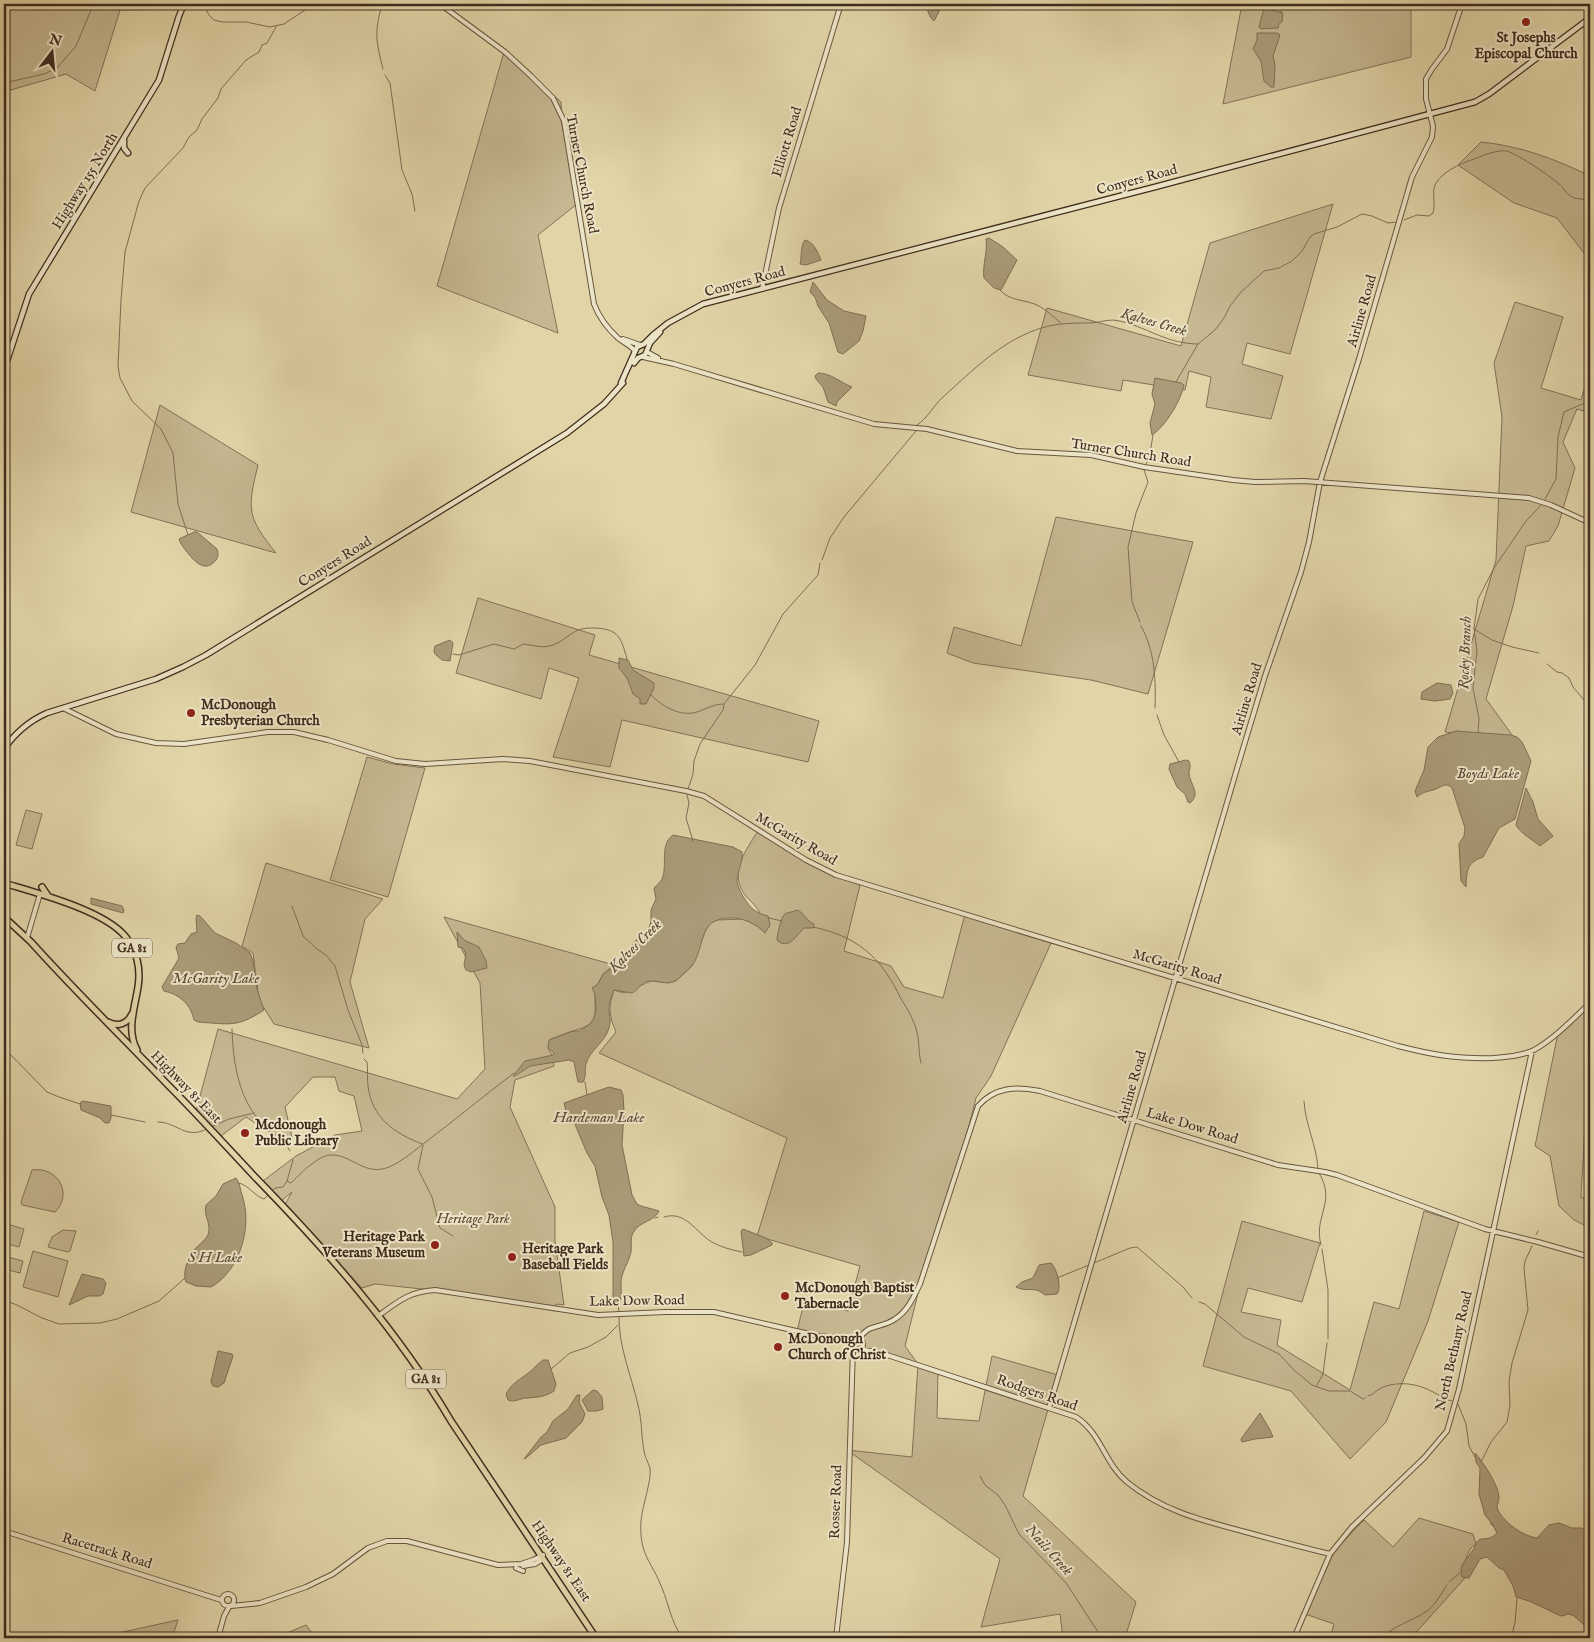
<svg xmlns="http://www.w3.org/2000/svg" width="1594" height="1642" viewBox="0 0 1594 1642" font-family="'IM FELL English',serif">
	<style>
		.green { fill: #c6b891; stroke: #837258 }
		.water { fill: #aa9c79; stroke: #806f55 }
		.lines { fill: none; stroke-linecap: round; stroke-linejoin: round }
		.stream { stroke: #806f55; stroke-width: 1 }
		.tertiary-casing { stroke: #685640; stroke-width: 6 }
		.secondary-casing { stroke: #402c1e; stroke-width: 7 }
		.primary-casing { stroke: #402c1e; stroke-width: 8 }
		.tertiary { stroke: #ece4c6; stroke-width: 4 }
		.secondary { stroke: #ece4c6; stroke-width: 4.5 }
		.primary { stroke: #e1d5a8; stroke-width: 5 }
		.poi-dot { fill: #8f2418; stroke: #ece4c6; stroke-width: 2 }
		.labels { text-anchor: middle; dominant-baseline: central; stroke-width: 4; stroke-linejoin: round; paint-order: stroke }
		.shield { fill: #ece4c6; stroke: #746350; stroke-width: 1 }
		.shield-label { font-size: 12px; font-weight: bold; fill: #402c1e }
		.poi-label { font-size: 14px; font-weight: bold; fill: #402c1e; stroke: #ece4c6; text-anchor: start }
		.street-label { font-size: 14px; fill: #402c1e; stroke: #ece4c6 }
		.park-label { font-size: 14px; font-style: italic; fill: #5b4835; stroke: #ece4c6 }
		.water-label { font-size: 15px; font-style: italic; fill: #5a4835; stroke: #ece4c6 }
	</style>
	<rect width="100%" height="100%" fill="#e1d5a8"/>
	<filter id="stains"><feTurbulence type="fractalNoise" baseFrequency=".004" numOctaves="4"/><feColorMatrix values="0 0 0 0 .2 0 0 0 0 .09 0 0 0 0 .02 0 0 0 .5 -.17"/></filter>
	<radialGradient id="worn" r=".72"><stop offset=".6" stop-color="#630" stop-opacity="0"/><stop offset="1" stop-color="#630" stop-opacity=".3"/></radialGradient>
	<!-- green -->
	<path class="green" d="M4,4H182L181,9L120,10L95,91L66,74L4,92Z
		M1242,4H1411V57L1223,104Z
		M504,52L561,102L562,125L577,204L538,235L558,333L437,286Z
		M1481,142C1521,146 1555,159 1590,176V261L1557,218L1514,203L1458,165Z
		M1333,204L1290,354L1247,343L1242,364L1283,376L1271,419L1206,407L1211,377L1189,371L1185,390L1123,380L1121,391L1028,375L1047,308L1181,346L1210,243Z
		M1515,302L1563,317L1541,388L1581,400L1590,369V413L1577,409L1563,442L1575,468L1558,526L1549,541L1526,546L1513,606L1486,699L1515,739L1445,732L1496,560L1502,417L1494,363Z
		M160,405L258,465C247,510 247,517 276,553L131,512Z
		M1056,517L1193,542L1148,694L1091,680L973,663L947,653L954,627L1021,646Z
		M478,598L595,635L589,655L819,721L808,762L622,720L610,767L553,757L579,678L549,668L541,699L456,673Z
		M367,757L393,764L425,768L388,897L330,880Z
		M26,810L42,814L32,849L16,845Z
		M758,831L833,875L860,885L844,951L891,966L904,987L943,998L965,914L1052,941L991,1076L976,1098L966,1138L924,1269L905,1346L918,1364L938,1371L937,1418L979,1421L992,1356L1058,1375L1023,1496L1136,1602L1125,1638H1063L1060,1614L981,1627L1000,1559L847,1450L912,1457L918,1364L839,1341L797,1331L805,1299L848,1311L860,1266L757,1236L787,1138L599,1053L616,1032C609,1016 608,1007 614,990L624,993L651,981L668,983L676,981L692,966L705,932L709,924L717,920L743,919L758,926L765,932C763,923 762,914 756,907C752,901 746,898 743,892C730,871 746,850 758,831Z
		M266,863L383,899L365,919L350,982L369,1048L274,1024L259,1000L253,953L242,946Z
		M444,917L614,965L603,974L598,984L593,989C596,994 595,998 595,1004C597,1027 586,1026 570,1032C563,1034 557,1037 551,1039L548,1048L552,1055L554,1066L515,1080L510,1107L555,1207V1241L564,1305L556,1304L555,1311L459,1293L375,1284L362,1288L284,1206L292,1192L278,1204L259,1184L296,1156L335,1135L362,1131L354,1096L339,1091L335,1077H313L285,1107L292,1137L279,1138L246,1117L217,1139L195,1115L218,1029L457,1099L485,1069L480,983Z
		M1590,1005V1090L1586,1107L1581,1197L1590,1200V1228L1574,1220L1559,1206L1550,1156L1535,1146L1558,1033Z
		M32,1170C57,1166 74,1193 55,1212L22,1205L21,1202Z
		M1424,1211L1459,1222L1428,1321L1386,1422L1350,1459L1291,1391L1203,1366L1242,1221L1320,1243L1302,1302L1248,1288L1241,1312L1281,1320L1277,1345L1350,1390L1374,1302L1399,1309Z
		M4,1223L24,1229L19,1247L4,1243Z
		M63,1230L76,1231L70,1251L68,1252L48,1247L52,1237Z
		M33,1251L68,1261L58,1297L23,1287Z
		M4,1256L23,1261L20,1273L4,1269Z
		M1419,1518L1473,1534L1476,1544C1465,1550 1464,1567 1465,1578L1411,1638H1330L1334,1624L1305,1614L1335,1550L1364,1520L1393,1547Z
		M178,1620L172,1638H108L109,1635Z
		M306,1625L316,1638H275Z"/>
	<!-- water -->
	<path class="water" d="M927,4H943L934,21C930,18 926,9 927,4Z
		M1264,8L1283,13L1282,22L1279,24L1278,28L1261,29L1259,27Z
		M1257,33H1277L1280,35L1273,56L1275,65L1274,87H1271L1264,81L1261,61L1253,49L1257,40Z
		M989,238L1003,247L1017,260L1001,290L994,288L984,278C982,265 988,252 986,239Z
		M805,240C814,242 818,253 821,260L806,265L800,264C802,257 800,246 805,240Z
		M813,282L827,300L844,311L866,316L863,331L859,341L843,354L838,352L829,323L818,306L815,297L810,292Z
		M818,373C831,373 841,383 852,387L837,402L836,406L828,402L823,387L816,379L815,376Z
		M1155,378L1181,383L1184,385C1181,400 1166,426 1152,435L1150,423L1155,404L1152,394Z
		M194,532H197L217,549C219,555 218,559 213,563C201,574 188,553 181,544L179,539Z
		M450,640L453,643L450,661L442,660L435,654L434,651L435,646Z
		M619,658L628,660L633,670L654,683V688L646,704H640V699L633,694L627,678L619,668Z
		M1437,683L1451,685L1453,693L1450,699L1435,701L1421,699L1422,692Z
		M1456,731L1511,735L1517,737L1522,742L1531,761L1515,819L1499,828L1483,857C1466,863 1467,871 1466,887L1461,881L1459,844L1464,836L1465,828L1452,788C1445,781 1441,788 1433,790C1426,792 1423,792 1417,797L1415,791L1424,770L1428,747L1438,737Z
		M1186,760L1189,761C1191,767 1190,767 1189,772C1189,784 1202,793 1190,803L1188,802L1185,794L1177,787L1169,769L1170,764Z
		M1526,788L1533,802L1538,819L1553,836L1540,846C1532,839 1521,834 1516,825Z
		M673,835L733,847L742,852C743,862 738,870 737,879C736,887 748,906 754,910C758,913 763,915 768,916L770,925L765,933C755,923 744,918 731,918C700,918 705,940 695,961C692,967 684,973 679,978C669,987 660,980 650,981C641,981 639,990 632,993L614,990C612,995 610,1000 609,1005C608,1013 612,1019 609,1028C605,1043 590,1049 586,1064C584,1070 587,1076 583,1082H578L574,1062L569,1060L530,1066L515,1076H513L525,1061L553,1055L554,1053L548,1048L549,1040L573,1031H579L590,1024L594,1018L596,1009L595,994L592,988L598,984L603,974L612,968L639,937L649,928L651,921V910L656,899L654,888C657,885 660,883 662,879C668,865 659,845 673,835Z
		M91,898L122,906L124,910L123,913L91,904Z
		M797,910C805,913 806,921 814,924V926L813,928H804C797,935 788,951 777,940C777,935 781,917 785,914C788,912 794,912 797,910Z
		M197,915L200,916L215,933L236,943L250,953L253,961L257,989L264,1010C237,1028 229,1024 198,1022L194,1020C191,1004 179,994 164,991L162,987L179,958L176,947L178,944L185,943L191,934L197,932L196,918Z
		M457,932L464,940L479,947L486,961L487,968L471,972L466,970L464,965L466,954L463,948L458,947Z
		M609,1087L621,1090L623,1095L624,1111L622,1145L632,1195L637,1204L641,1206L659,1211C654,1222 639,1221 633,1233C630,1238 632,1246 631,1252C629,1262 622,1271 621,1281C621,1291 623,1299 616,1307L613,1303V1242L609,1215L602,1197L595,1166L587,1153L574,1122L566,1111L564,1103Z
		M83,1101L111,1106V1118L109,1123H105L100,1118L81,1110L80,1103Z
		M236,1178C240,1183 240,1189 242,1195C253,1226 240,1271 211,1287L196,1286L186,1282C182,1272 188,1258 195,1249C199,1244 205,1241 208,1235C212,1223 203,1216 206,1205L216,1196L223,1184Z
		M743,1229L766,1238L772,1243V1245L751,1255L744,1256L741,1231Z
		M1051,1263C1057,1269 1062,1287 1057,1294L1045,1295C1034,1285 1027,1293 1016,1287L1022,1282L1033,1278L1039,1265Z
		M82,1274L103,1279L106,1283L103,1294L99,1296H88L69,1305Z
		M218,1351L232,1354L233,1356L224,1383L218,1387L213,1386L211,1382Z
		M543,1360H548L556,1384L554,1391C545,1397 538,1397 527,1398C520,1398 515,1403 508,1400L506,1394C512,1383 518,1381 527,1374C533,1370 537,1364 543,1360Z
		M593,1390L597,1391L602,1397L603,1409L597,1411H588L582,1400Z
		M577,1395H580L579,1402L585,1414L582,1422L566,1438L541,1445L526,1458L524,1459L541,1437L547,1432L553,1421L568,1409Z
		M1260,1413L1270,1430L1273,1437L1255,1439L1242,1442L1241,1439Z
		M1475,1453C1483,1462 1498,1484 1499,1497C1499,1503 1495,1506 1499,1512C1506,1524 1523,1536 1537,1538L1549,1525L1559,1523L1572,1528H1582L1590,1536V1630L1574,1616L1569,1614L1561,1616L1529,1601L1516,1597L1513,1586L1504,1570L1499,1568L1487,1557L1480,1559L1469,1578L1462,1577C1458,1565 1467,1559 1473,1550C1476,1545 1475,1543 1480,1539C1487,1539 1491,1539 1497,1533L1493,1525L1485,1515L1479,1494L1480,1468L1476,1462Z"/>
	<g class="lines">
		<!-- stream -->
		<path class="stream" d="M203,4L209,15L214,20L222,22H246L270,27L284,24L314,4
			M382,4C374,34 376,40 383,69
			M1281,12L1282,4
			M385,75L390,83L391,90L402,170L412,194L415,211
			M4,83L44,74L57,68L76,46L91,10L98,4
			M1404,220L1417,215L1429,216L1433,213C1436,203 1431,191 1436,183C1444,171 1458,165 1471,160C1480,157 1497,149 1507,151C1519,155 1550,176 1559,184C1563,187 1565,192 1569,195C1576,201 1584,197 1590,202
			M1000,290C1010,302 1026,299 1039,306C1048,311 1053,317 1061,323
			M1176,382L1198,344
			M917,425C928,418 933,406 943,397C973,370 1004,338 1045,327C1059,323 1075,323 1090,323C1097,323 1105,320 1113,320C1132,322 1148,332 1166,338C1176,342 1190,344 1198,344L1215,330L1224,318L1230,306L1241,292L1264,271L1279,268L1292,261L1302,251L1310,237L1314,234L1337,227L1362,214L1372,216L1388,223L1397,222
			M1146,464L1149,459L1153,435
			M1545,499L1556,479L1558,437L1564,412L1585,403L1590,398
			M188,535L178,504L173,453L161,429L132,401L120,378L118,366L121,300L125,252L139,201L145,188L183,148L189,137L197,130L202,119L218,98L221,89L246,60L259,52L262,45L267,43L276,27
			M822,560L830,538L844,517L916,431
			M1140,622L1132,602L1128,547L1136,513L1148,482L1144,470
			M1141,626C1155,651 1156,680 1155,708
			M1474,629L1492,640L1512,647L1539,653
			M453,654L459,655L494,644L514,649L523,644C534,645 542,649 553,645C562,642 568,635 576,631C582,628 588,628 595,628C619,629 621,638 627,659
			M1547,664L1557,672L1562,673L1569,678L1573,687L1590,707
			M651,695C663,707 680,717 697,712C706,709 714,704 723,704
			M1157,715L1164,735L1179,762
			M1478,733L1479,719L1473,688L1477,651L1474,629L1478,599L1494,568L1526,521L1542,504
			M688,789L693,774L694,761L700,744L723,710L724,704L755,665L783,614L818,575L820,563
			M687,795L689,803L686,818L693,841
			M292,906L303,936L317,949L326,955L335,966L348,1010L362,1045L363,1053
			M769,918L782,921
			M813,927C856,936 880,956 899,995C905,1006 913,1017 916,1029C920,1040 918,1052 921,1063
			M232,1029C233,1061 238,1097 260,1121C270,1132 283,1137 290,1151
			M4,1048L47,1092L59,1097L80,1104
			M364,1059L367,1062C368,1070 367,1079 368,1086C372,1118 394,1133 422,1144
			M585,1082L587,1095
			M1304,1101C1305,1124 1317,1146 1318,1169
			M111,1115L145,1122
			M158,1122C177,1122 185,1140 207,1129
			M211,1127L229,1119L254,1113
			M423,1145L418,1169L432,1197L440,1228L453,1236
			M1319,1173C1337,1203 1313,1215 1321,1245
			M287,1181L291,1183C299,1175 318,1155 331,1155C351,1154 365,1177 389,1167C403,1161 415,1150 427,1141C456,1119 485,1095 514,1073
			M238,1183C248,1184 254,1196 264,1199L268,1195
			M272,1191L275,1188L283,1187L287,1181L293,1160
			M664,1217C686,1210 696,1233 712,1242C721,1247 731,1250 742,1252
			M655,1218L658,1217
			M1536,1235L1538,1231
			M1322,1249L1328,1290V1339
			M1094,1263L1130,1248L1137,1247L1183,1287L1192,1298
			M1057,1278L1089,1265
			M4,1300L17,1305L42,1318L59,1324L100,1323L117,1319L159,1301L185,1278
			M1199,1302L1205,1304L1244,1337L1279,1354L1294,1370L1312,1385L1329,1391H1350L1363,1399L1365,1398
			M618,1304L619,1313
			M619,1316C618,1345 632,1378 638,1405C642,1420 641,1435 644,1451C645,1457 648,1462 650,1468C652,1480 642,1506 641,1521C639,1555 651,1560 662,1588C669,1605 671,1622 682,1637
			M551,1369L570,1353L588,1347L606,1337L618,1325
			M1317,1385L1323,1374L1327,1343
			M1368,1396C1374,1395 1376,1390 1381,1388C1397,1381 1416,1383 1431,1391C1440,1395 1442,1399 1452,1401
			M1458,1404L1466,1424L1469,1446L1475,1457
			M1481,1462L1491,1442L1507,1422L1510,1405L1509,1382L1512,1363L1528,1310L1524,1268L1525,1261L1532,1246
			M980,1476L985,1485L998,1495L1005,1505L1019,1534L1066,1583L1102,1638
			M1490,1523L1496,1529
			M1449,1582L1460,1573
			M1512,1634L1515,1623L1517,1598
			M500,1638L502,1634
			M1382,1638C1394,1625 1413,1621 1427,1611C1436,1604 1441,1594 1447,1585"/>
		<defs>
			<path id="tertiary" d="M440,4L505,52L531,76L553,98L564,121L594,304C599,317 608,329 618,338C624,343 630,345 635,351
				M762,289L779,208L841,4
				M623,339L640,345
				M647,352L658,358
				M643,357L674,364L874,424L927,429L1017,451L1091,455L1144,467L1233,480L1255,482L1304,481L1529,498L1551,505L1590,523
				M63,708L116,734L156,743L184,744L268,732H294L328,740L396,761L425,764L503,759L530,761L686,791L704,796L806,860L836,875L1398,1046C1433,1055 1456,1059 1493,1058C1506,1057 1522,1056 1534,1050C1555,1038 1573,1019 1590,1003
				M27,938L40,894
				M378,1316C399,1301 408,1292 435,1290L598,1315L665,1312H714L818,1336L856,1340
				M853 1345a5 5 0 1 1 10 0a5 5 0 1 1-10 0Z
				M857,1340C861,1336 865,1331 869,1329C878,1325 887,1325 895,1319C908,1311 914,1296 920,1284L978,1106C995,1087 1016,1086 1040,1091L1278,1165L1325,1172L1337,1175L1485,1229L1538,1242L1590,1257
				M860,1349L884,1354L1076,1417C1102,1434 1104,1463 1127,1482C1161,1510 1200,1520 1242,1531C1271,1539 1301,1547 1330,1554
				M1049,1408L1239,762L1265,676L1301,572L1309,542L1320,482L1359,359L1412,177L1432,137L1433,126L1426,99V79L1432,69L1447,49L1462,4
				M4,1531L221,1600
				M523,1566L535,1564L543,1559
				M516,1568L523,1571
				M222 1600a6 6 0 1 1 12 0a6 6 0 1 1-12 0Z
				M231,1606L260,1603L306,1587L333,1574L368,1548L387,1541H407L498,1565L521,1564L533,1560L543,1555
				M218,1638L224,1616L229,1607
				M836,1638L847,1542L853,1347
				M1294,1638L1330,1554L1352,1527L1424,1458L1447,1431L1459,1389L1532,1051"/>
			<path id="secondary" d="M124,140V148L128,153
				M634,363L638,358L645,355L650,343L660,332
				M4,370L29,294L159,80L179,16L184,4
				M621,383L637,347L644,344L653,335L668,323L703,304L1155,187L1475,102L1489,94L1590,18
				M4,749C15,733 29,721 47,713L156,679L183,667L206,655L567,433L604,404L623,383"/>
			<path id="primary" d="M4,883C37,893 103,910 125,936C137,950 141,969 138,987C135,1007 126,1030 137,1050
				M42,887L48,896
				M4,917L31,942C75,991 122,1037 167,1084C197,1114 226,1146 255,1177C328,1252 398,1331 451,1421L596,1638
				M108,1022C118,1027 127,1024 132,1014"/>
		</defs>
		<!-- tertiary casing -->
		<use href="#tertiary" class="tertiary-casing"/>
		<!-- secondary casing -->
		<use href="#secondary" class="secondary-casing"/>
		<!-- primary casing -->
		<use href="#primary" class="primary-casing"/>
		<!-- tertiary -->
		<use href="#tertiary" class="tertiary"/>
		<!-- secondary -->
		<use href="#secondary" class="secondary"/>
		<!-- primary -->
		<use href="#primary" class="primary"/>
	</g>
	<!-- markers -->
	<g class="poi-dot">
		<circle cx="1526" cy="22" r="5"/>
		<circle cx="191" cy="713" r="5"/>
		<circle cx="245" cy="1133" r="5"/>
		<circle cx="435" cy="1245" r="5"/>
		<circle cx="512" cy="1257" r="5"/>
		<circle cx="785" cy="1296" r="5"/>
		<circle cx="778" cy="1347" r="5"/>
	</g>
	<g class="labels">
		<!-- shield labels -->
		<g class="shield">
			<rect x="112" y="938.5" width="40" height="19" rx="4"/>
			<rect x="406" y="1369.5" width="40" height="19" rx="4"/>
		</g>
		<g class="shield-label">
			<text x="132" y="948">GA 81</text>
			<text x="426" y="1379">GA 81</text>
		</g>
		<!-- poi labels -->
		<g class="poi-label">
			<text x="1526" y="38" text-anchor="middle">St Josephs<tspan x="1526" dy="16">Episcopal Church</tspan></text>
			<text x="201" y="705">McDonough<tspan x="201" dy="16">Presbyterian Church</tspan></text>
			<text x="255" y="1125">Mcdonough<tspan x="255" dy="16">Public Library</tspan></text>
			<text x="425" y="1237" text-anchor="end">Heritage Park<tspan x="425" dy="16">Veterans Museum</tspan></text>
			<text x="522" y="1249">Heritage Park<tspan x="522" dy="16">Baseball Fields</tspan></text>
			<text x="795" y="1288">McDonough Baptist<tspan x="795" dy="16">Tabernacle</tspan></text>
			<text x="788" y="1339">McDonough<tspan x="788" dy="16">Church of Christ</tspan></text>
		</g>
		<!-- street labels -->
		<g class="street-label">
			<text transform="translate(787 142) rotate(-73)">Elliott Road</text>
			<text transform="translate(582 174) rotate(79)">Turner Church Road</text>
			<text transform="translate(1137 180) rotate(-15)">Conyers Road</text>
			<text transform="translate(85 181) rotate(-58)">Highway 155 North</text>
			<text transform="translate(745 282) rotate(-15)">Conyers Road</text>
			<text transform="translate(1362 311) rotate(-74)">Airline Road</text>
			<text transform="translate(1131 453) rotate(9)">Turner Church Road</text>
			<text transform="translate(335 562) rotate(-32)">Conyers Road</text>
			<text transform="translate(1247 699) rotate(-73)">Airline Road</text>
			<text transform="translate(796 839) rotate(30)">McGarity Road</text>
			<text transform="translate(1177 967) rotate(17)">McGarity Road</text>
			<text transform="translate(186 1087) rotate(46)">Highway 81 East</text>
			<text transform="translate(1132 1087) rotate(-74)">Airline Road</text>
			<text transform="translate(1192 1126) rotate(17)">Lake Dow Road</text>
			<text transform="translate(637 1301) rotate(-1)">Lake Dow Road</text>
			<text transform="translate(1454 1351) rotate(-77)">North Bethany Road</text>
			<text transform="translate(1037 1393) rotate(19)">Rodgers Road</text>
			<text transform="translate(836 1502) rotate(-88)">Rosser Road</text>
			<text transform="translate(107 1551) rotate(17)">Racetrack Road</text>
			<text transform="translate(561 1561) rotate(56)">Highway 81 East</text>
		</g>
		<!-- park labels -->
		<g class="park-label">
			<text x="473" y="1219">Heritage Park</text>
		</g>
		<!-- water labels -->
		<g class="water-label">
			<text transform="translate(1154 322) rotate(16)">Kalves Creek</text>
			<text transform="translate(1465 653) rotate(-88)">Rocky Branch</text>
			<text x="1488" y="773">Boyds Lake</text>
			<text transform="translate(635 946) rotate(-45)">Kalves Creek</text>
			<text x="216" y="978">McGarity Lake</text>
			<text x="599" y="1117">Hardeman Lake</text>
			<text x="215" y="1257">S H Lake</text>
			<text transform="translate(1049 1550) rotate(48)">Nails Creek</text>
		</g>
	</g>
	<!-- margin -->
	<rect width="1594" height="1642" fill="none" stroke="#e1d5a8" stroke-width="20"/>
	<rect x="5" y="5" width="1584" height="1632" fill="none" stroke="#402c1e" stroke-width="2.5"/>
	<rect x="10" y="10" width="1574" height="1622" fill="none" stroke="#402c1e"/>
	<!-- north arrow -->
	<g transform="translate(52 52) rotate(16)" stroke="#ece4c6" stroke-width="4" paint-order="stroke">
	<path d="M0-4L9 19L0 12L-9 19Z" fill="#402c1e"/>
	<text y="-8" font-size="14" font-weight="bold" text-anchor="middle" fill="#402c1e">N</text>
	</g>
	<rect width="100%" height="100%" filter="url(#stains)"/>
	<rect width="100%" height="100%" fill="url(#worn)"/>
</svg>
